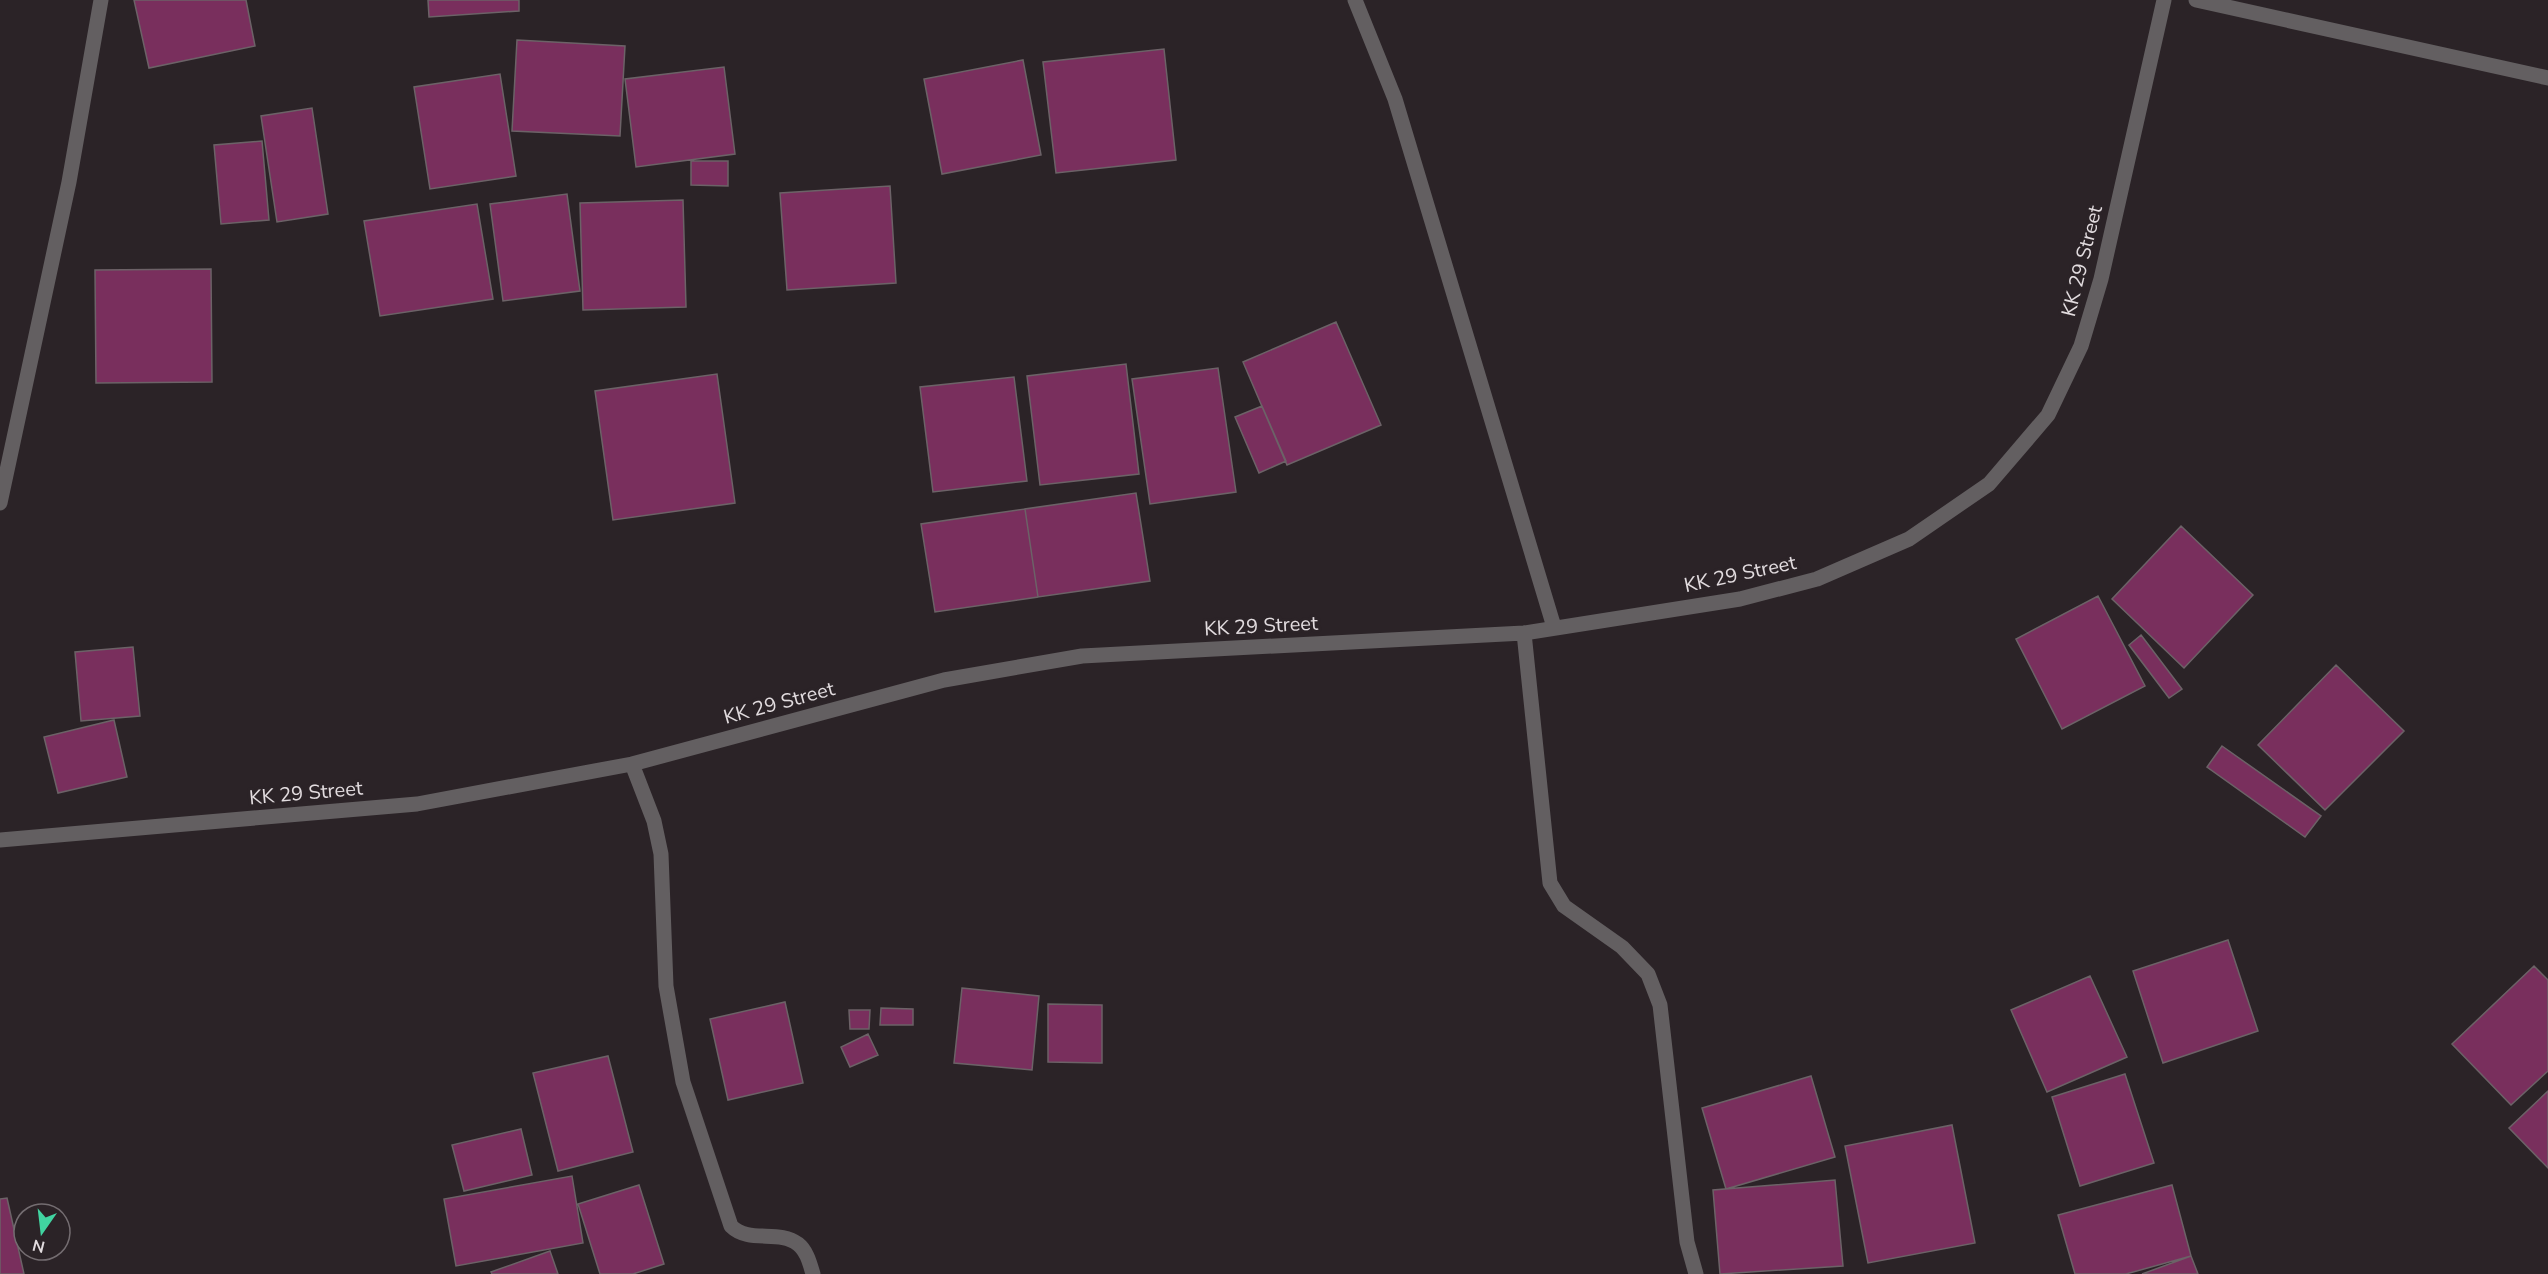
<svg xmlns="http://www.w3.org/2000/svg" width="2548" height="1274" viewBox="0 0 2548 1274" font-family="'Nunito Sans',sans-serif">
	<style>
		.building { fill: #792f5d; stroke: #6c6267; stroke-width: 1.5 }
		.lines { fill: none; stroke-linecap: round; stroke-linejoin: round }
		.minor { stroke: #635f61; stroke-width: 15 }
		.labels { text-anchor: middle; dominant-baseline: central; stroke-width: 6; stroke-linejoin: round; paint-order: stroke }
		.street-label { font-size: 20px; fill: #e2dcdf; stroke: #2b2327 }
	</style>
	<rect width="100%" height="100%" fill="#2b2327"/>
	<!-- building -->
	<path class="building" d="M134,0H246L255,46L149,68Z
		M428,0H519V11L429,17Z
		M517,40L625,46L620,136L512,131Z
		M1164,49L1176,160L1056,173L1043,62Z
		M1023,60L1041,155L942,174L924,79Z
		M724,67L735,154L636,167L625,79Z
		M500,74L516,176L430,189L414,87Z
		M312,108L328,214L277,222L261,116Z
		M262,141L269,220L221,224L214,145Z
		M691,161H728V186L691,185Z
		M890,186L896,283L787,290L780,193Z
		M567,194L580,291L503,301L490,204Z
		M683,200L686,307L583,310L580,203Z
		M477,204L493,299L380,316L364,221Z
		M211,269L212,382L96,383L95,270Z
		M1336,322L1381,425L1287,465L1243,362Z
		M1126,364L1139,474L1040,485L1027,376Z
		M1218,368L1236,492L1150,504L1132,379Z
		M717,374L735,503L613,520L595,391Z
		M1014,377L1027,481L933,492L920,387Z
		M1262,406L1286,461L1259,473L1235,417Z
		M1136,493L1150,581L1038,597L1025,509Z
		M1025,509L1038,597L935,612L921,524Z
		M2181,526L2253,595L2184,668L2112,599Z
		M2098,596L2145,686L2062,729L2016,639Z
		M2141,635L2182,689L2169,698L2129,645Z
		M133,647L140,716L81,721L75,652Z
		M2336,665L2404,731L2325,810L2258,745Z
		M114,720L127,777L58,793L44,737Z
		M2222,746L2321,816L2305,837L2207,767Z
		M2228,940L2258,1031L2163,1063L2133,971Z
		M2534,966L2548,980V1071L2511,1105L2452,1044Z
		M2090,976L2127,1057L2047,1092L2011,1010Z
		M962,988L1039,996L1032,1070L954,1063Z
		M785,1002L803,1083L728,1100L710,1019Z
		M1048,1004L1102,1005V1063L1048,1062Z
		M881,1008L913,1009V1025H880Z
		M849,1010H870L869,1029H850Z
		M868,1034L878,1055L850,1067L841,1047Z
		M608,1056L633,1152L558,1171L533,1073Z
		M2125,1074L2154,1163L2080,1186L2052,1097Z
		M1811,1076L1835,1157L1726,1189L1702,1108Z
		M2548,1091V1168L2509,1128Z
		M1952,1125L1975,1243L1868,1263L1845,1146Z
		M521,1129L532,1175L464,1191L452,1145Z
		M572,1176L583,1243L456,1266L444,1199Z
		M1835,1180L1843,1266L1720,1274L1713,1190Z
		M639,1185L664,1264L633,1274H600L578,1204Z
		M2172,1185L2191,1256L2126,1274H2075L2058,1215Z
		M7,1198L24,1274H0V1199Z
		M550,1251L558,1274H492L491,1272Z
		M2191,1256L2198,1274H2142Z"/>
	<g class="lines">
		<!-- minor -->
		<path class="minor" d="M1355,0L1395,99L1554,627
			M2196,0L2548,78
			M0,503L69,182L101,0
			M1524,633L1550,883L1564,906L1622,947L1648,974L1660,1005L1687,1242L1696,1274
			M632,764L654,821L661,854L666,986L683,1082L731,1226C749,1244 779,1229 798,1244C807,1251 810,1264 813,1274
			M0,840L417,804L632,764L944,680L1082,656L1524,633L1740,599L1817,579L1909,539L1989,484L2048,415L2081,346L2101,279L2164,0"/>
	</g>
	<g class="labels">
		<!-- street labels -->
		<g class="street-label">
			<text transform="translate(2082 261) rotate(-76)">KK 29 Street</text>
			<text transform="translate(1740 574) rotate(-12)">KK 29 Street</text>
			<text transform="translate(1261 626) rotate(-3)">KK 29 Street</text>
			<text transform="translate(779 703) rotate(-15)">KK 29 Street</text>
			<text transform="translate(306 793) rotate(-5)">KK 29 Street</text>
		</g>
	</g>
	<!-- north arrow -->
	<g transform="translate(42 1232) rotate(194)"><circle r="28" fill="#2b2327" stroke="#746d71" stroke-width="1.5"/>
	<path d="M0-4.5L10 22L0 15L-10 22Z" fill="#41d4a1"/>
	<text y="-9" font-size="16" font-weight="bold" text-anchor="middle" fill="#e2dcdf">N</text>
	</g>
</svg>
